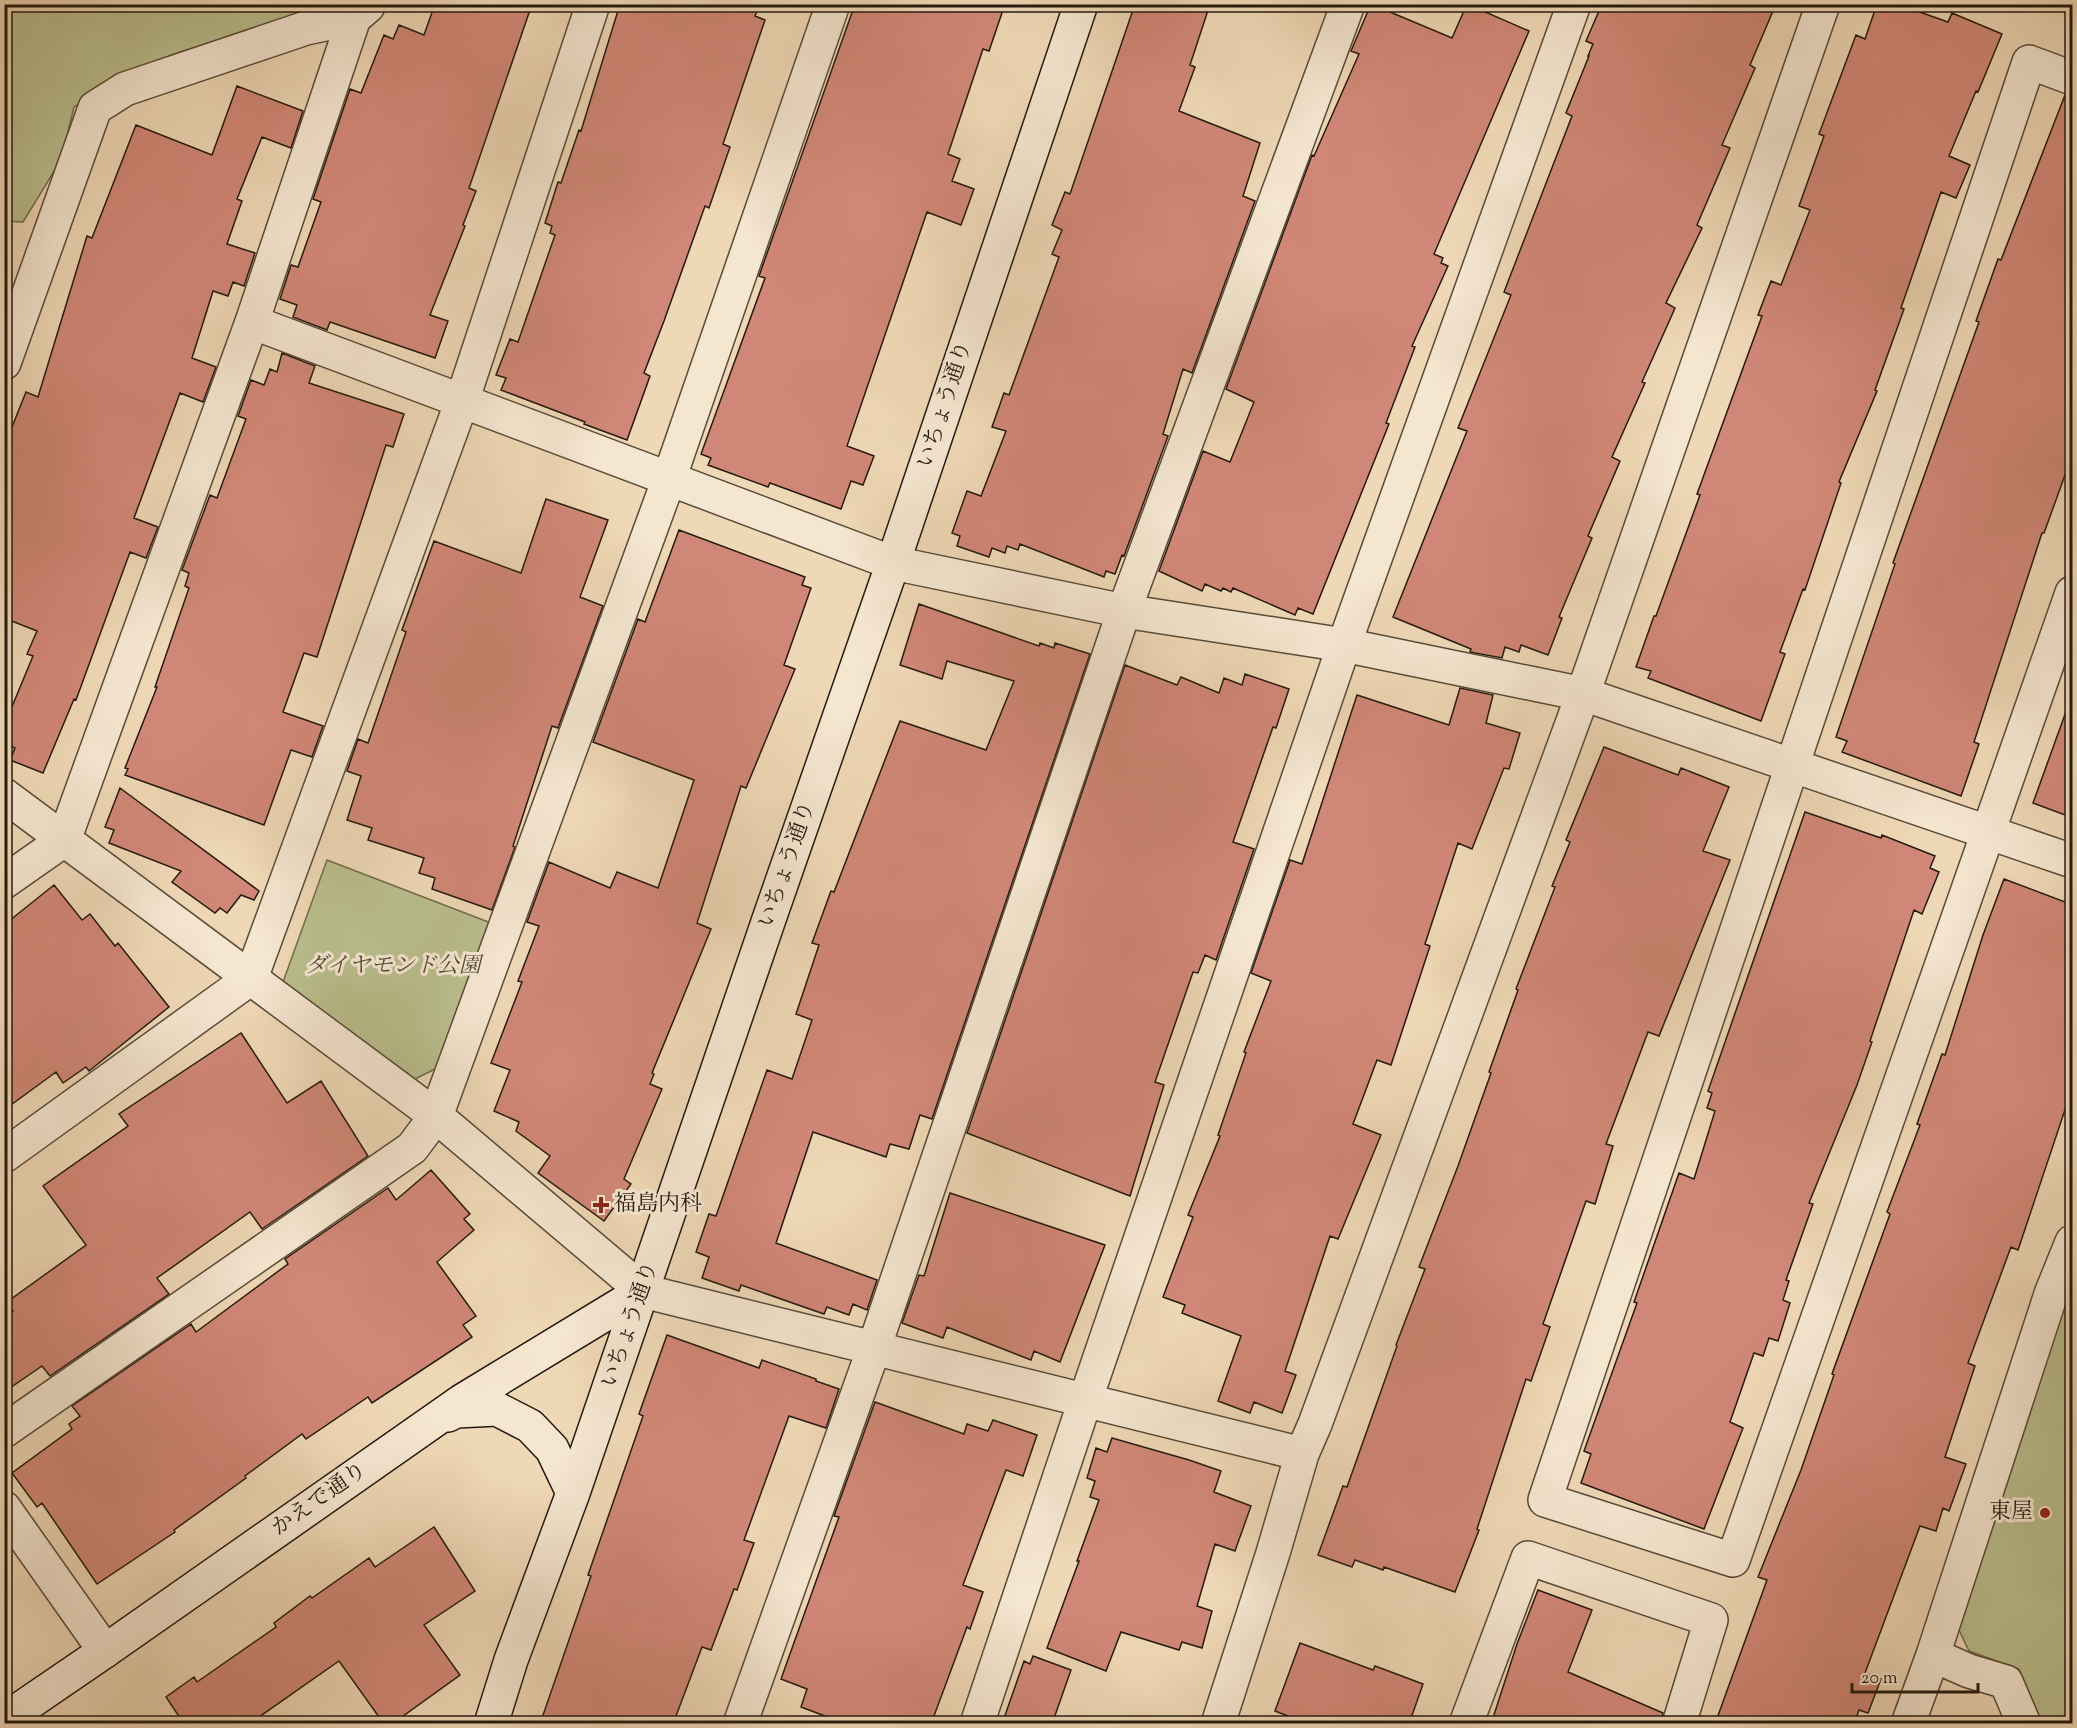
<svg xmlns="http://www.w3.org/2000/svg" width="2077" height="1728" viewBox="0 0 2077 1728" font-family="'Sorts Mill Goudy','Noto Serif JP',serif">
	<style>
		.green { fill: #babe8d; stroke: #706c4e; stroke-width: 1.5 }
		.building { fill: #d18777; stroke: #251a10; stroke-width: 1.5 }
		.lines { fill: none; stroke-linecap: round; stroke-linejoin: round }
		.street-casing { stroke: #584a3a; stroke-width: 36 }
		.secondary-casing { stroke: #251a10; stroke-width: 36 }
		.street { stroke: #f5e6d0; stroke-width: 33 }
		.secondary { stroke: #f5e6d0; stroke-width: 33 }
		.poi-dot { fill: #8f2418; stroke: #f5e6d0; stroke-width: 2 }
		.labels { text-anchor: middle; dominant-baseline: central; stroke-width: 6; stroke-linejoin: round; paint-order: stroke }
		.street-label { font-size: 22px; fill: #251a10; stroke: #f5e6d0 }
		.park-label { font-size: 22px; font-style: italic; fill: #524b36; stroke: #f5e6d0 }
		.poi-label { font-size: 22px; fill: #251a10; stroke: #f5e6d0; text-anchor: start }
	</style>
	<rect width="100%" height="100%" fill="#efd8b6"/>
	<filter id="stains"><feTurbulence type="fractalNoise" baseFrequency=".00333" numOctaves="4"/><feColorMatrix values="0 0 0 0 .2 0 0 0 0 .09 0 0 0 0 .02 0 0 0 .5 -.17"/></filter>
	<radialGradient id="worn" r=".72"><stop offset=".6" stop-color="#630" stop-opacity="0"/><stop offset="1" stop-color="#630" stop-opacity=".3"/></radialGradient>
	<!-- green -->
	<path class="green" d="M5,5H330L174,54L127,76L74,107L61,160L23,222L5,221Z
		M327,860L491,923L443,1065L415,1079L283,982Z
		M2072,1284V1723H2042L2019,1669L1969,1651L1958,1628Z"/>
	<!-- building -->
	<path class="building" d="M435,4H532L469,188L476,191L463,225L465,226L430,315L448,321L435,358L330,322L327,330L293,317L297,305L280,299L291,265L298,267L321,202L313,199L350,89L361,93L384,35L393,39L399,25L424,35Z
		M620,4H760L755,16L765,20L723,144L730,147L709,208L705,206L664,321L644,373L650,376L627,440L584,424L585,422L501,390L506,378L496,375L510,339L518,342L555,235L550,233L552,226L545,223L558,182L561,183L579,130L581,131Z
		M855,4H1005L989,51L983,49L948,154L960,159L952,181L974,189L961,225L927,212L847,446L874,456L863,485L851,481L841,509L770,483L768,487L708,465L711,458L701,454L765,278L759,276Z
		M1135,4H1210L1190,65L1195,67L1179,111L1260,143L1243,196L1255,201L1192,373L1183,369L1163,434L1168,436L1124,556L1122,555L1115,574L1106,571L1104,577L1020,544L1018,550L1007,546L1005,553L992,548L989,557L957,546L960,536L952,533L967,491L981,496L1006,431L992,427L1004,393L1009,395L1059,257L1052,254L1062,230L1052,225L1065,192L1070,194Z
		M1371,4L1452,38L1467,4L1529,31L1434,254L1443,258L1441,263L1448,266L1412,346L1415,347L1386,423L1389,424L1313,614L1298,608L1295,615L1233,588L1231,592L1223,588L1221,591L1205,584L1202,591L1159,571L1203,451L1230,462L1254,402L1226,389L1312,155L1314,156L1359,54L1351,51Z
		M1602,4H1776L1750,65L1755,68L1722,145L1730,148L1697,225L1702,228L1666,303L1675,308L1642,382L1645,383L1612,457L1620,461L1588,536L1592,538L1559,617L1562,618L1548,655L1521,645L1519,652L1505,647L1502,658L1470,652L1471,649L1393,617L1467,431L1458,428L1511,295L1504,292L1572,116L1566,113L1589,56H1588L1593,44L1586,41Z
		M1877,4H1897L1948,22L1952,13L2002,34L1978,92L1976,91L1949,156L1970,165L1956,198L1941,192L1901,308L1904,309L1875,390L1877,391L1839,482L1841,483L1805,590L1803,589L1780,652L1785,654L1761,721L1648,678L1651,671L1636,667L1654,616H1656L1700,495L1697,494L1762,316L1758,315L1771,281L1781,285L1810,210L1799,206L1824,136L1819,134L1856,35L1865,39Z
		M237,86L303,111L291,148L262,137L237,199L242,201L227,244L255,253L244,286L233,282L228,296L213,291L192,358L216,367L203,402L180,393L134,518L158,527L146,558L130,552L76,700L74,699L43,773L10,760L15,748L4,744V726L33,656L27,654L37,631L4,618V447L26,392L38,397L87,236L92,238L136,125L212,155Z
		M2065,95L2073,96V453L2044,533H2042L1974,742L1979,744L1961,796L1842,752L1847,741L1836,737L1895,564L1893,563L1979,322L1976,321L1998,259L2001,260Z
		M282,353L315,366L309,383L404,414L393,447L386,445L317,657L304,653L283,712L323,726L312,757L291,750L264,825L125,775L128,769L125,768L157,687H155L189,588L185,586L189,573L182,570L210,495L217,498L246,419L238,416L251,380L264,385L270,369L277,372Z
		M546,499L608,520L580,597L603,606L558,728L552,726L513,846L515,847L492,910L432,889L435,878L419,873L424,858L368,840L372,828L347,820L361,776L347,771L358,739L368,743L406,632L402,630L434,541L521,573Z
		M679,530L805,577L802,585L811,588L784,665L795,669L746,788L741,786L697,923L711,929L652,1073L654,1074L650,1084L662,1089L624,1179L631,1184L604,1221L538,1173L550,1156L516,1131L519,1122L494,1111L510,1070L491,1063L522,982L518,981L539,926L527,922L549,862L610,888L617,872L658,888L694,780L593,742L638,619L645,622Z
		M919,604L1039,646L1040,643L1054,648L1055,643L1090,654L932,1119L920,1115L909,1149L890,1144L886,1157L813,1132L776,1243L877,1280L867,1310L853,1304L849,1315L827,1307L824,1314L741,1285L739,1291L702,1278L709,1257L696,1252L709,1214L716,1216L767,1070L792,1079L812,1020L796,1014L819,945L812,943L831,891L834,892L900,721L986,750L1014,681L947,661L942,679L900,665Z
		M1125,665L1177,685L1181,677L1219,693L1224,678L1242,685L1245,674L1289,689L1276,728L1273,727L1233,842L1254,849L1216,960L1205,955L1198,973L1193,972L1155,1082L1164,1085L1130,1196L967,1133Z
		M1460,688L1493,695L1486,723L1520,733L1509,769L1504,768L1472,849L1458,843L1425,944L1430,946L1391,1065L1377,1060L1353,1124L1381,1135L1338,1239L1330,1236L1285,1371L1296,1375L1282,1413L1254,1402L1250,1413L1218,1401L1241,1336L1182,1313L1185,1305L1163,1297L1193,1217L1188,1215L1220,1136L1218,1135L1246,1053L1244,1052L1271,981L1251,973L1290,860L1302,864L1357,695L1449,725Z
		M2068,706H2073V818L2033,803Z
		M1604,747L1678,775L1681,768L1729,787L1703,851L1730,860L1659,1036L1648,1032L1606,1144L1613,1146L1595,1204L1586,1201L1543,1324L1550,1327L1531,1381L1526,1379L1477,1529L1479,1530L1455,1592L1384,1567L1383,1570L1355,1560L1352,1567L1318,1555L1343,1486L1347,1487L1397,1346L1396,1345L1425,1269L1419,1267L1458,1166L1491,1073L1489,1072L1518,990L1516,989L1555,887L1552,886L1570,842L1566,840Z
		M120,788L259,891L254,900L241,895L227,913L220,908L215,913L172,882L181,871L109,843L114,830L105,827Z
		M1805,812L1881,838L1882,835L1935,856L1930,868L1939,872L1922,914L1914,910L1870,1041L1872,1042L1857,1085L1809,1203L1813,1204L1786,1280L1789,1281L1783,1300L1790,1303L1778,1341L1769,1338L1763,1356L1754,1353L1730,1422L1743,1428L1704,1529L1581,1483L1591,1454L1584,1451L1637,1303L1634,1302L1679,1173L1694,1179L1715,1111L1707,1108L1712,1093L1708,1091Z
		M2004,879L2073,905V1086L2018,1250L2011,1247L1968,1363L1975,1366L1945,1457L1966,1464L1949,1511L1943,1508L1936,1531L1920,1526L1865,1673L1881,1679L1868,1713L1859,1710L1854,1724H1715L1767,1580L1758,1577L1801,1470L1834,1375L1832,1374L1890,1214L1887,1212L1920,1125L1917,1124L1942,1054L1945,1055L1983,935Z
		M54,885L82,920L90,914L115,946L118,943L169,1007L89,1071L86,1067L63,1083L56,1072L4,1110V925Z
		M241,1033L287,1103L321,1081L368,1156L262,1229L250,1212L157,1278L169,1294L50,1376L42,1366L4,1392V1317L13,1311L7,1302L86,1245L43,1186L128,1126L119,1114Z
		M431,1170L470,1214L464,1219L474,1230L437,1262L476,1316L463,1325L472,1337L372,1403L368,1397L306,1439L302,1434L245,1476L246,1478L174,1530L175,1532L97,1584L42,1503L37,1507L12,1473L72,1429L69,1424L80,1416L72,1406L191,1324L196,1332L288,1264L285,1259L388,1188L396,1200Z
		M950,1193L1105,1245L1060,1362L1034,1351L1031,1360L947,1327L943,1338L902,1323L919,1275L924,1276Z
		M667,1335L759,1368L762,1360L816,1379V1381L839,1389L826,1428L789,1416L744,1540L754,1543L737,1590L734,1589L711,1650L702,1647L673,1724H540L591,1576L588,1575L643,1416L639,1414Z
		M875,1402L964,1434L967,1424L988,1431L993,1420L1037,1435L1023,1476L1006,1470L963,1585L983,1592L970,1629L967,1627L931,1724H846L801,1707L807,1689L781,1679L839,1517L834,1516Z
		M1112,1438L1189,1460L1221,1471L1214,1492L1251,1506L1235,1551L1215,1544L1197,1606L1212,1611L1202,1648L1182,1642L1179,1650L1121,1632L1106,1671L1047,1648L1079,1561H1077L1099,1500L1090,1497L1095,1481L1087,1478L1096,1448L1107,1452Z
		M434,1527L475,1591L424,1625L460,1675L392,1724H384L339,1661L249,1724H184L166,1697L194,1677L197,1682L276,1627L274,1623L310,1596L312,1598L369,1558L375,1567Z
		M1538,1590L1592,1610L1568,1672L1663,1713L1661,1724H1491L1517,1644Z
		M1300,1643L1373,1670L1375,1666L1423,1684L1409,1724H1308L1275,1711Z
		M1033,1656L1071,1670L1052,1724H1002L1024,1661L1030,1664Z"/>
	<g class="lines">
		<defs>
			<path id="street" d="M2072,78L2029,62L1545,1500L1733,1560L2072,593
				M252,322L893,563L1124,611L1344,645L1583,694L2072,861
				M4,363L95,108L125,89L306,28L354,18L368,6
				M4,795L436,1116L643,1291L1302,1454
				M4,882L64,840L252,322L354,18
				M4,1156L251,978L462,401L593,4
				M4,1431L412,1148L436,1116L669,479L833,4
				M4,1508L105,1651
				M1933,1655L1969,1671L2006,1682L2024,1724
				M740,1724L874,1348L1124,611L1348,4
				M977,1724L1085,1401L1344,645L1574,4
				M1218,1724L1273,1553L1302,1454L1315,1424L1583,694L1823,4
				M1466,1724L1528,1558L1711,1620L1679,1724
				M1908,1724L1933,1655L2051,1294L2072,1242"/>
			<path id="secondary" d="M448,1415L456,1411L497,1409L530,1426L552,1449L573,1493
				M4,1720L105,1651L462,1401L643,1291
				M491,1724L511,1660L573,1493L768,922L893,563L1081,4"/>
		</defs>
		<!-- street casing -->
		<use href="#street" class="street-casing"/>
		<!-- secondary casing -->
		<use href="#secondary" class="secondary-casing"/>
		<!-- street -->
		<use href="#street" class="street"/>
		<!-- secondary -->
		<use href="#secondary" class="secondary"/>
	</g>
	<!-- markers -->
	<g class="poi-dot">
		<path d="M598 1196h6v6h6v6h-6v6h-6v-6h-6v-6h6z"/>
		<circle cx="2045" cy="1513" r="6"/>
	</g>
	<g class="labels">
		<!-- street labels -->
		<g class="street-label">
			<text transform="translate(946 405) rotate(-72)">いちょう通り</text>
			<text transform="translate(788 865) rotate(-71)">いちょう通り</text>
			<text transform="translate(631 1325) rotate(-71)">いちょう通り</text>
			<text transform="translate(320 1500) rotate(-35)">かえで通り</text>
		</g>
		<!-- park labels -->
		<g class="park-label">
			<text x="393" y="967">ダイヤモンド公園</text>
		</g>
		<!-- poi labels -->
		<g class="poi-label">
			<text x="614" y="1205">福島内科</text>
			<text x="2033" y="1513" text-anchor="end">東屋</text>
		</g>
	</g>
	<!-- margin -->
	<rect width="2077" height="1728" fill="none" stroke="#efd8b6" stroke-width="24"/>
	<rect x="6" y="6" width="2065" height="1716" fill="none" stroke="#251a10" stroke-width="3"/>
	<rect x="12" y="12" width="2053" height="1704" fill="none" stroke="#251a10" stroke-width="1.5"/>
	<!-- scale -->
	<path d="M1852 1683v9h126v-9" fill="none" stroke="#251a10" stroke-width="3"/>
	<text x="1861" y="1683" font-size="18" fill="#251a10" stroke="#f5e6d0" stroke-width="4.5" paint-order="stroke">20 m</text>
	<rect width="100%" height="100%" filter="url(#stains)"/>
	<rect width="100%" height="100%" fill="url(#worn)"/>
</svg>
